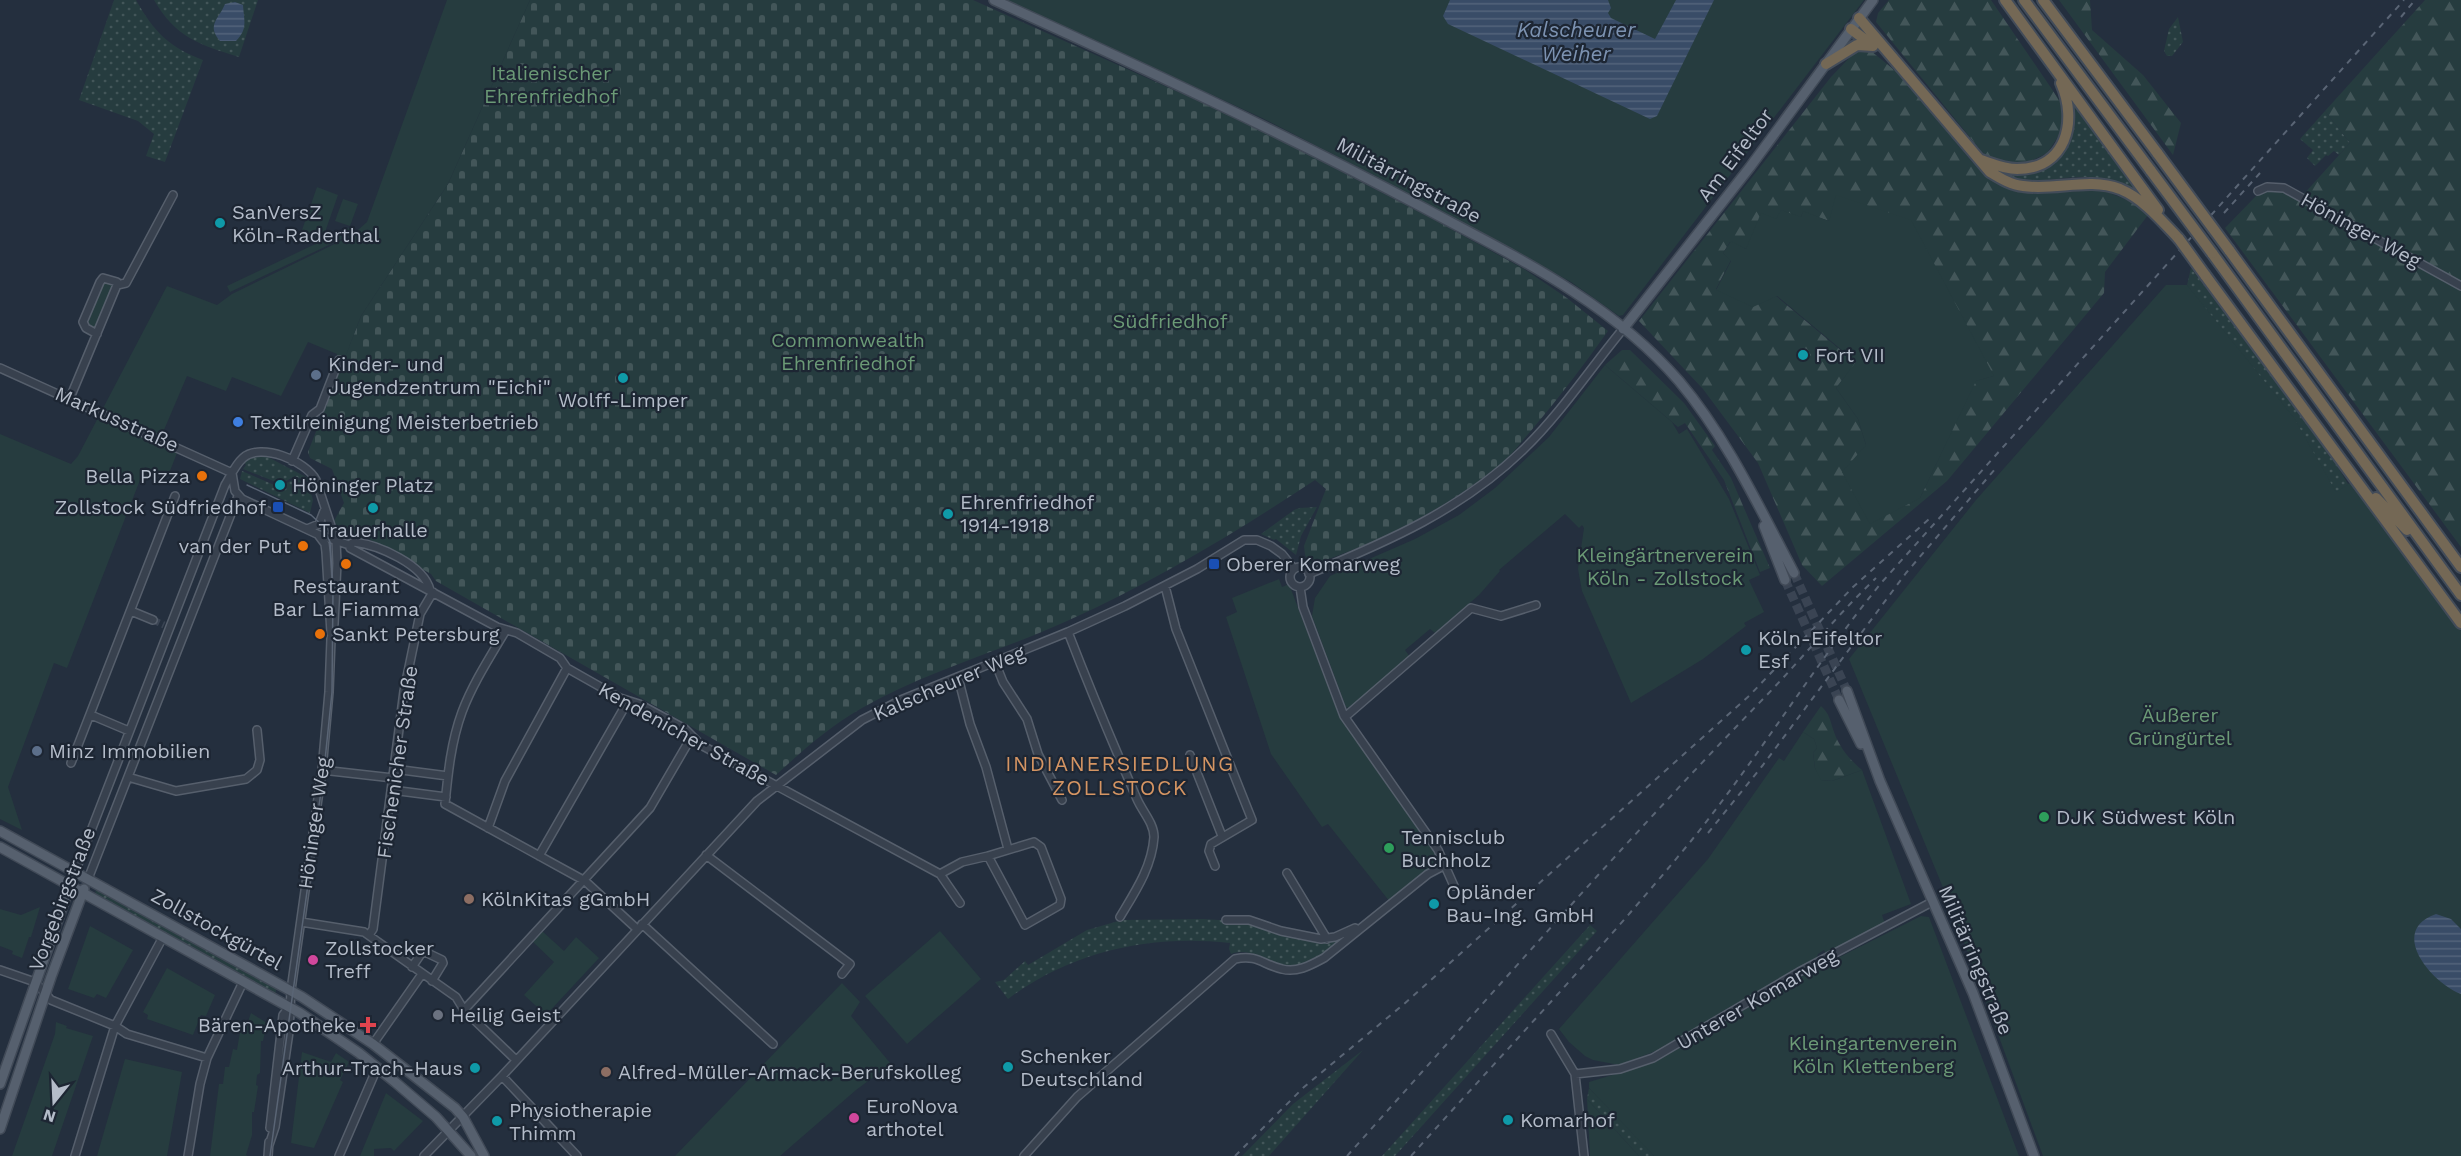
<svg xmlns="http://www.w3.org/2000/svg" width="2461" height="1156" viewBox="0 0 2461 1156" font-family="'Work Sans',sans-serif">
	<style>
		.grass { fill: url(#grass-dots) }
		.forest { fill: url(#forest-firs); fill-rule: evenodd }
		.cemetery { fill: url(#cemetery-stones) }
		.green { fill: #263c3f }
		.water { fill: url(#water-rules) }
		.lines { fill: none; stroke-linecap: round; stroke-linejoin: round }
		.minor-tunnel { stroke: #3a4453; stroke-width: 7; stroke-dasharray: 7 3.5; stroke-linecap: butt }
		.major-tunnel { stroke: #3a4453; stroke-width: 9; stroke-dasharray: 9 4.5; stroke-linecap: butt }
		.minor-casing { stroke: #565f6c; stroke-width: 10 }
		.major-casing { stroke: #414a57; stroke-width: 12 }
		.highway-casing { stroke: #434c59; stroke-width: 14 }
		.minor { stroke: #38414e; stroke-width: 7 }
		.major { stroke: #56606e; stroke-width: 9 }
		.highway { stroke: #746855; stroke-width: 10 }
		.tram { stroke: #5a6575; stroke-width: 1.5 }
		.rail { stroke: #5a6575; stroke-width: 2; stroke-dasharray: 6 6; stroke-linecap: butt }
		.highway-bridge-casing { stroke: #434c59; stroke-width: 14; stroke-linecap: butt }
		.highway-bridge { stroke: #746855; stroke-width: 10 }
		.culture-dot { fill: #0f9aa8; stroke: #1d2633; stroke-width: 2 }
		.service-dot { fill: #5c6f8a; stroke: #1d2633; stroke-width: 2 }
		.shop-dot { fill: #3f7fe0; stroke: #1d2633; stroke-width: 2 }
		.food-dot { fill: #e8710a; stroke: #1d2633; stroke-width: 2 }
		.transit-dot { fill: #1a4fb4; stroke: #1d2633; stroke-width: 2 }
		.leisure-dot { fill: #2e9e5b; stroke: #1d2633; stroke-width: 2 }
		.education-dot { fill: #8d6e63; stroke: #1d2633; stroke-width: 2 }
		.hotel-dot { fill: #d1479c; stroke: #1d2633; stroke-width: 2 }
		.worship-dot { fill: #6b7280; stroke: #1d2633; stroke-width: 2 }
		.health-dot { fill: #e0444e; stroke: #1d2633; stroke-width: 2 }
		.labels { text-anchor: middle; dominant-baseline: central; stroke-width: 4.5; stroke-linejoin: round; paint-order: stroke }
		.park-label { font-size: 20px; fill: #6b9a76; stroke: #1d2633 }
		.street-label { font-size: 20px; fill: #b4bcc9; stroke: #1d2633 }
		.poi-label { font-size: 20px; fill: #b4bcc9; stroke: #1d2633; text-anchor: start }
		.water-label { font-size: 21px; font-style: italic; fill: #7c92b1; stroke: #1d2633 }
		.neighbourhood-label { font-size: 21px; letter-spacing: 1.5px; fill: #d59563; stroke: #1d2633 }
	</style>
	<defs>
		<pattern id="grass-dots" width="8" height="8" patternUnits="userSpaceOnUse" patternTransform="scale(1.5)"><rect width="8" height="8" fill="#263c3f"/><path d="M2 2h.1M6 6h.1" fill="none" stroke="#435659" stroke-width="1.8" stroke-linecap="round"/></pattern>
		<pattern id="forest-firs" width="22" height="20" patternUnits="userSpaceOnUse" patternTransform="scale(1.5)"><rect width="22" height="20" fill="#263c3f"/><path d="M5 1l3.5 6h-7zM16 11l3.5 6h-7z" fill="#435659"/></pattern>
		<pattern id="cemetery-stones" width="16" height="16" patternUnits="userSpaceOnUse" patternTransform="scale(1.5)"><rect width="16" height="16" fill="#263c3f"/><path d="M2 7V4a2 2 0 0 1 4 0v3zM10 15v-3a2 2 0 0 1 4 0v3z" fill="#435659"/></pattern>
		<pattern id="water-rules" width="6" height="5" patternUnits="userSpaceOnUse" patternTransform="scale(1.5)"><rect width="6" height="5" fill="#394c67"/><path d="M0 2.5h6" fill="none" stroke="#53647b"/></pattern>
	</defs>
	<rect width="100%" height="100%" fill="#242f3e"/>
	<!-- grass -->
	<path class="grass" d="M114,0H136C154,32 169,47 203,60L165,162L146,156L154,134L138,121L79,100Z
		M154,0H258L239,57C200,45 175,37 154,0Z
		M2178,17L2183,42L2172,56H2167L2164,51L2169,29Z
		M2072,99L2138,192C2125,185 2113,180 2098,178C2056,173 2040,191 1995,170H2035L2072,129L2074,111Z
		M2325,111L2350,143L2339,155L2334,151L2328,156L2326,155L2315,166L2307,158L2313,150L2300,139Z
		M2191,268L2334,461L2348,484L2351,483L2461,631V675L2187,285Z
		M264,455L308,478L312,482L309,483L295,476L281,484L243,469L246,465L244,462L253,456Z
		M242,471L279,487L296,478L309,486L313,500L310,513L240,479Z
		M1317,507L1301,536L1296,555L1276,539L1274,540L1261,534L1294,510L1299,508Z
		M96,890L277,987L275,994L95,894Z
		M1203,919L1251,922L1313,941L1345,934V937C1331,946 1315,964 1298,967C1274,971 1256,945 1231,954L1229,949L1230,943C1151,934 1072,951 1008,999L995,982L1004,980L1025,961L1028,965L1087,930L1122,920Z
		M1590,925L1597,931L1395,1156H1382Z
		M1363,1050L1269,1156H1242L1293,1104Z
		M1589,1088L1645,1146L1654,1156H1639L1587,1099Z"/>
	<!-- forest -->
	<path class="forest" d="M1889,0H1991L2062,104L2064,120L2062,131L2047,153L2023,165H2009L1989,157L1982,152L1876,22L1878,13Z
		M2059,0H2090L2092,30L2143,75L2181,123L2173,155Z
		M2425,0H2461V283L2302,196L2350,143L2325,111Z
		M1871,51L1903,77L1972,162L1990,178L2104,191L2130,201L2148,215L2105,272L2104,293L1947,481L1822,586L1802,565L1758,463L1703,389L1639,321L1831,77L1855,52ZM1803,212L1829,221L1993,376L1975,381L1920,498L1866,445L1858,419L1836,388L1856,363L1776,296L1716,289L1731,260L1723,253L1730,242L1746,249L1776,219L1801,217Z
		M2270,190L2282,191L2461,289V547L2225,228L2256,196Z
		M1622,350H1630L1684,403L1715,446L1712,450L1731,478L1770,568L1760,572L1724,480L1685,423L1678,427L1605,365Z
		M1821,706C1830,714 1830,721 1834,732C1839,747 1850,760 1862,770L1832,781L1820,780L1815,768L1813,753L1817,748L1814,739L1803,732Z"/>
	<!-- cemetery -->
	<path class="cemetery" d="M530,0H973L1245,122L1431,218L1524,269L1567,298L1608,331C1583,366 1558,399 1530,432C1521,442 1513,454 1503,462C1450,507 1377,544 1311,565L1305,555L1304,546L1326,489L1315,480C1235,533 1154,582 1067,621C999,652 926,671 862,708C830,726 803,750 776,775L436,581L431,574L369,539L357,538L337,527L334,521L344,503L332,469L310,458L308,452L361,316L448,184Z"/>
	<!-- green -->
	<path class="green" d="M447,0H530L448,184L361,316L343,363L335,360L337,354L308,342L281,396L232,377L226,391L187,376L158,444L177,453L168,476L145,467L67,668L54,663L8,787L22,830L0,819V434L71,464L78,456L167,286L217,305L232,294L351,236L367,222Z
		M1006,0H1864L1623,315L1619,316L1571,282L1385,181L1262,118Z
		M317,187L338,195L323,238L302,230Z
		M1836,195L1911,220L1994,376L1976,381L1920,498L1870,524L1842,472L1866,445L1858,419L1836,388L1856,362L1777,296L1753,307L1716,290L1731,261L1723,253L1731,241L1746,249L1761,213L1776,219L1781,210L1801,217L1803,211L1829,221Z
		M343,199L358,204L350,226L335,221Z
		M349,228L352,234L230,292L227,286Z
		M107,281L115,286L97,327L94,329L88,326L87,323L104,282Z
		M2166,285H2187L2294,418L2336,492L2351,483L2461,631V1156H2043L1951,907L1849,659L1976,500Z
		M1605,365L1672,422L1679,434L1687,429L1729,499L1760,575L1749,580L1764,612L1744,623L1746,626L1703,659L1631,703L1582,591L1578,569L1584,528L1582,525L1579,528L1565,514L1499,570L1500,571L1479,595L1435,633L1430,629L1405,650L1410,657L1351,709L1346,707L1312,616L1315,598L1330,576L1415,539L1459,515L1495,488L1549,437Z
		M1279,579L1282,587L1289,584L1339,716L1437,857L1435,865L1390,902L1328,824L1322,827L1271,754L1226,617L1237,612L1232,598Z
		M1803,732L1814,739L1817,748L1813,753L1815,768L1821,780L1832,781L1862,770L1911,904L1882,915L1885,924L1858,938H1854L1853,940L1826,954L1824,950L1818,954L1816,959L1728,1008L1661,1049L1619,1065L1593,1060L1585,1056L1569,1042L1559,1029L1708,859L1779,758L1784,761Z
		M40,907L31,937H29L22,958L12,954L13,951L0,946V909L21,915Z
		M1921,916L1929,917L2019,1156H1654L1589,1088V1082L1655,1062L1800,977Z
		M90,926L133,950L106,998L97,994L94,998L68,989Z
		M542,931L564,951L576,937L599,958L546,1015L524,995L554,962L532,941Z
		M940,931L981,979L907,1044L865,996Z
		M167,968L215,995L206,1016L201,1015L193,1035L147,1019L148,1015L143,1012Z
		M842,983L860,1002L851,1016L891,1064L856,1090L780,1156H675Z
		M251,1013L267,1023L263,1041H261L260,1073L257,1075L256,1085L258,1086L254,1112H252V1135L246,1155L248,1156H210L219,1084H223L225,1067H229L233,1049L237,1050L240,1032L244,1033Z
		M56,1022L67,1026L66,1028L93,1036L52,1156H12L55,1034Z
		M302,1052L331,1062L336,1053L349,1062L340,1080L343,1082L314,1148L291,1143Z
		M125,1059L182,1072L167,1156H97Z
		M386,1093L423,1121L394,1151L391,1148L374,1149V1156H360Z
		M1587,1099L1639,1156H1590Z"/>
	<!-- water -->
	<path class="water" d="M1450,0H1608L1611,8L1608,13L1611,18L1655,39L1676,0H1714L1657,116L1650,119L1448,24L1443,16Z
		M235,2L243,5C244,21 248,29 236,41H220C206,25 219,19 225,4Z
		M2436,914L2451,919L2461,929V994C2432,983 2387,931 2436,914Z"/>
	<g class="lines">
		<!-- minor-tunnel -->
		<path class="minor-tunnel" d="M153,620L164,625"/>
		<!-- major-tunnel -->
		<path class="major-tunnel" d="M1794,573L1847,691
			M1785,580L1839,700"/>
		<defs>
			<path id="minor" d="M2258,191L2267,187L2284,188L2461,286
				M117,285L126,283L173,195
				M97,334L86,328L83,322L100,282L103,278L117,282V285
				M0,368L232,473
				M70,398L117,285
				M292,461L312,415L320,409L339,360
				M232,473L235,491L242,499L317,534L349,545L350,548L497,627L517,633L560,658L567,668L620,698L639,704L685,729L701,745L940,874
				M307,529L319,524L324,511
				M319,536L325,544L326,552L331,633
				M349,545L354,542C379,545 424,565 430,590
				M1290 577a10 10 0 1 1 20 0a10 10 0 1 1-20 0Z
				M1309,574C1389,541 1461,510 1524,449C1561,413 1590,369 1623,329
				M1165,586L1176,629L1252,820L1211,844L1209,851L1215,866
				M1300,587L1303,607L1344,716L1438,850L1454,886
				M131,611L153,620
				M506,630C490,657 473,683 462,712C451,742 448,773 445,804L585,881L637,929
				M1068,632C1090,689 1113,744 1137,799C1142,811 1154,823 1154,837C1152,867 1135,892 1120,917
				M995,662L1003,682L1027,719L1038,754L1062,800
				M958,677L970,724L986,767L1008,849
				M91,715L129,731
				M1345,717L1471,608L1501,616L1536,605
				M1190,755L1222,836
				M71,763L175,496
				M394,769L448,776
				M322,770L393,778
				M128,777L176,791L246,779L257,770L260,760L257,730
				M392,790L446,797
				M488,828L505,781L567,668
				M1034,842L1041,847L1061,899L1060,905L1025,925L988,856Z
				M706,855L850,964L842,974
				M539,856L628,701
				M75,872L225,485C230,477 235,465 243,458C261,442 306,461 316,480L336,541L337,563L334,624L331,639L329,692L322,770L291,990L289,1032L275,1127L269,1145
				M1287,873L1327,939
				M940,874L962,862L988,856
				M940,874L960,903
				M88,879L238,496
				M1226,920H1249L1281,931L1321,939L1335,937L1355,928L1358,930
				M301,922L364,932L456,997L464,1010L516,1060
				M642,924L773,1044
				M369,935L373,929L404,691L420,614L433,592
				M412,967L423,951L442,960L443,963L432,981
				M0,970L35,982L51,1000L115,1026L127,1034L207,1058
				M464,1010L650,808L692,736
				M1551,1034L1575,1074L1584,1156
				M373,1044L422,974
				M1575,1074L1620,1069L1653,1058L1799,972L1932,902
				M502,1076L577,1156
				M270,1128L283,1015L289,1007
				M75,1156L115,1026L163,937
				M188,1156L200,1084L207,1058L243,982
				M268,1156L269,1142
				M339,1156L377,1068
				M424,1156L502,1076L757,801L862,720L901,700L1068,632L1125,606L1197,569L1244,540H1257L1271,546L1282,554L1294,569
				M1024,1156L1077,1097L1235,959C1258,954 1263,965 1282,969C1297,973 1311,965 1324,958L1428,874L1445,865"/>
			<path id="major" d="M994,0C1139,66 1283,133 1424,208C1514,256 1611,302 1679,381C1727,438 1759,507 1794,573
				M1623,329L1750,167L1873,0
				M1764,526L1785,580
				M1847,691L1880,781L1973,993L2034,1156
				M1839,700L1861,744
				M0,831L302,997L373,1044L455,1108L463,1117L484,1156
				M0,847L300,1013L359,1053L395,1082L436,1117L471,1156
				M0,1084L72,880
				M0,1129L51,977L84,889"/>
			<path id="highway" d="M2005,0L2158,210
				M2024,0L2151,171
				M2043,0L2158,154
				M1859,18L1990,172C2000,178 2011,185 2023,186C2056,191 2088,177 2120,189C2144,199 2162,221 2179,239
				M1851,29L1872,45
				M1826,64L1857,45L1873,46
				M1981,160C1993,164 2004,169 2017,169C2066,169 2078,122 2061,83
				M2229,250L2461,567
				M2212,253L2461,595
				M2205,275L2461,623
				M2376,498L2407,530"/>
		</defs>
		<!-- minor casing -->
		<use href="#minor" class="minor-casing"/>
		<!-- major casing -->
		<use href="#major" class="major-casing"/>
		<!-- highway casing -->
		<use href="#highway" class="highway-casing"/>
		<!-- minor -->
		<use href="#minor" class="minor"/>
		<!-- major -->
		<use href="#major" class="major"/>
		<!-- highway -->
		<use href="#highway" class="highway"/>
		<!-- tram -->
		<path class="tram" d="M247,485L311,515L323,526L330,542L333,588L332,692L324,770L270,1156"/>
		<!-- rail -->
		<path class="rail" d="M2401,17L2415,0
			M2224,213L2260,173
			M1708,833L1763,765L1906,573L1996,468
			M1235,1156L1304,1087L1404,1004L1749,696L1853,587L1929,519
			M1347,1156C1485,1002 1620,846 1764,698C1802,659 1836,616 1876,578
			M1411,1156C1504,1052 1602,949 1691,841C1759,757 1814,665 1882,582L2404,0"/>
		<defs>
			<path id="highway-bridge" d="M2158,154L2229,250
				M2151,171L2212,253
				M2179,239L2205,275"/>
		</defs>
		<!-- highway-bridge casing -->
		<use href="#highway-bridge" class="highway-bridge-casing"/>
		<!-- highway-bridge -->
		<use href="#highway-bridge" class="highway-bridge"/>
	</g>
	<!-- markers -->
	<g class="culture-dot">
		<circle cx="220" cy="223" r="6"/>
		<circle cx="1803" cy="355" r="6"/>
		<circle cx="623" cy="378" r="6"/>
		<circle cx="280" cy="485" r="6"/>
		<circle cx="373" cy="508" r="6"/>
		<circle cx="948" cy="514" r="6"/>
		<circle cx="1746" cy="650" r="6"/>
		<circle cx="1434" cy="904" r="6"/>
		<circle cx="1008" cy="1067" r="6"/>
		<circle cx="475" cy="1068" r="6"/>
		<circle cx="1508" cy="1120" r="6"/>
		<circle cx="497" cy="1121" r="6"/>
	</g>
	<g class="service-dot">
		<circle cx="316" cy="375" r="6"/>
		<circle cx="37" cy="751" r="6"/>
	</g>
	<circle class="shop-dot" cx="238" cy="422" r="6"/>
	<g class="food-dot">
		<circle cx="202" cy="476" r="6"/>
		<circle cx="303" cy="546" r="6"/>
		<circle cx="346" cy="564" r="6"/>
		<circle cx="320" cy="634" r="6"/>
	</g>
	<g class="transit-dot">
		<rect x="272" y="501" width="12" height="12" rx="3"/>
		<rect x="1208" y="558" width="12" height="12" rx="3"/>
	</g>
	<g class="leisure-dot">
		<circle cx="2044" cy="817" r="6"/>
		<circle cx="1389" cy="848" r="6"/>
	</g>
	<g class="education-dot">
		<circle cx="469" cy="899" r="6"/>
		<circle cx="606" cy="1072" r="6"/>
	</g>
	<g class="hotel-dot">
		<circle cx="313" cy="960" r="6"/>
		<circle cx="854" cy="1118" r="6"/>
	</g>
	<circle class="worship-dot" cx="438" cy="1015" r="6"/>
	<path class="health-dot" d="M365 1016h6v6h6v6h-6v6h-6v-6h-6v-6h6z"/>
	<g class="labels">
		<!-- park labels -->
		<g class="park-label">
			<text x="551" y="73">Italienischer<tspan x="551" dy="23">Ehrenfriedhof</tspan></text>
			<text x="1170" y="321">Südfriedhof</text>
			<text x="848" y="340">Commonwealth<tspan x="848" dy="23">Ehrenfriedhof</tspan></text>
			<text x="1665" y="555">Kleingärtnerverein<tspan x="1665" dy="23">Köln - Zollstock</tspan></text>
			<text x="2180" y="715">Äußerer<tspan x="2180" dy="23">Grüngürtel</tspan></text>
			<text x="1873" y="1043">Kleingartenverein<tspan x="1873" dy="23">Köln Klettenberg</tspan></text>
		</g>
		<!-- street labels -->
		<g class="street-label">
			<text transform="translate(1735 155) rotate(-53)">Am Eifeltor</text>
			<text transform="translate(1409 180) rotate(28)">Militärringstraße</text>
			<text transform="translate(2361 230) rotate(29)">Höninger Weg</text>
			<text transform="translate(117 419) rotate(24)">Markusstraße</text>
			<text transform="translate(949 683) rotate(-23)">Kalscheurer Weg</text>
			<text transform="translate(684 734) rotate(29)">Kendenicher Straße</text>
			<text transform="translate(397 762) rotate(-82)">Fischenicher Straße</text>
			<text transform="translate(314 823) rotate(-82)">Höninger Weg</text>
			<text transform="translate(62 899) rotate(-69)">Vorgebirgstraße</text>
			<text transform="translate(217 929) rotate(29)">Zollstockgürtel</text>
			<text transform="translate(1976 960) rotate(67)">Militärringstraße</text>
			<text transform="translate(1757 999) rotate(-30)">Unterer Komarweg</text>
		</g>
		<!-- poi labels -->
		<g class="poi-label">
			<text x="232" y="212">SanVersZ<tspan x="232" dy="23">Köln-Raderthal</tspan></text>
			<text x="1815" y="355">Fort VII</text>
			<text x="328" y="364">Kinder- und<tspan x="328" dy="23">Jugendzentrum "Eichi"</tspan></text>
			<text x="623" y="400" text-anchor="middle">Wolff-Limper</text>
			<text x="250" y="422">Textilreinigung Meisterbetrieb</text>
			<text x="190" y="476" text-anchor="end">Bella Pizza</text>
			<text x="292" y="485">Höninger Platz</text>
			<text x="960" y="502">Ehrenfriedhof<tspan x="960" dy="23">1914-1918</tspan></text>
			<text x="266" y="507" text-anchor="end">Zollstock Südfriedhof</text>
			<text x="373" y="530" text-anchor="middle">Trauerhalle</text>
			<text x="291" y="546" text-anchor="end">van der Put</text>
			<text x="1226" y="564">Oberer Komarweg</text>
			<text x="346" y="586" text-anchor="middle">Restaurant<tspan x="346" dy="23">Bar La Fiamma</tspan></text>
			<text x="332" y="634">Sankt Petersburg</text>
			<text x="1758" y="638">Köln-Eifeltor<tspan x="1758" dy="23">Esf</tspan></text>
			<text x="49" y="751">Minz Immobilien</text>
			<text x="2056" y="817">DJK Südwest Köln</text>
			<text x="1401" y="837">Tennisclub<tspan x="1401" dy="23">Buchholz</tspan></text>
			<text x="1446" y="892">Opländer<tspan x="1446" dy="23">Bau-Ing. GmbH</tspan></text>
			<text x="481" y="899">KölnKitas gGmbH</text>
			<text x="325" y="948">Zollstocker<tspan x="325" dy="23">Treff</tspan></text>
			<text x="450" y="1015">Heilig Geist</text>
			<text x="356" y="1025" text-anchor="end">Bären-Apotheke</text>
			<text x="1020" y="1056">Schenker<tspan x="1020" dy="23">Deutschland</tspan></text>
			<text x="463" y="1068" text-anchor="end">Arthur-Trach-Haus</text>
			<text x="618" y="1072">Alfred-Müller-Armack-Berufskolleg</text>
			<text x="866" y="1106">EuroNova<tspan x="866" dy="23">arthotel</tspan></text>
			<text x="509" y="1110">Physiotherapie<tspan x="509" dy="23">Thimm</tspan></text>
			<text x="1520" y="1120">Komarhof</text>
		</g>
		<!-- water labels -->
		<g class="water-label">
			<text x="1576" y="29">Kalscheurer<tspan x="1576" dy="24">Weiher</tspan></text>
		</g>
		<!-- neighbourhood labels -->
		<g class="neighbourhood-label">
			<text x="1120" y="763">INDIANERSIEDLUNG<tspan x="1120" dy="24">ZOLLSTOCK</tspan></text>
		</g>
	</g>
	<!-- north arrow -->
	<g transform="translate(54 1102) rotate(198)" stroke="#1d2633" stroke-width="4.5" paint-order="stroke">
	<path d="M0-4.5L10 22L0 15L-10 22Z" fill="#b4bcc9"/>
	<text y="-9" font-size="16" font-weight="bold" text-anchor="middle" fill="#b4bcc9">N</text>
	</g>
</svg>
